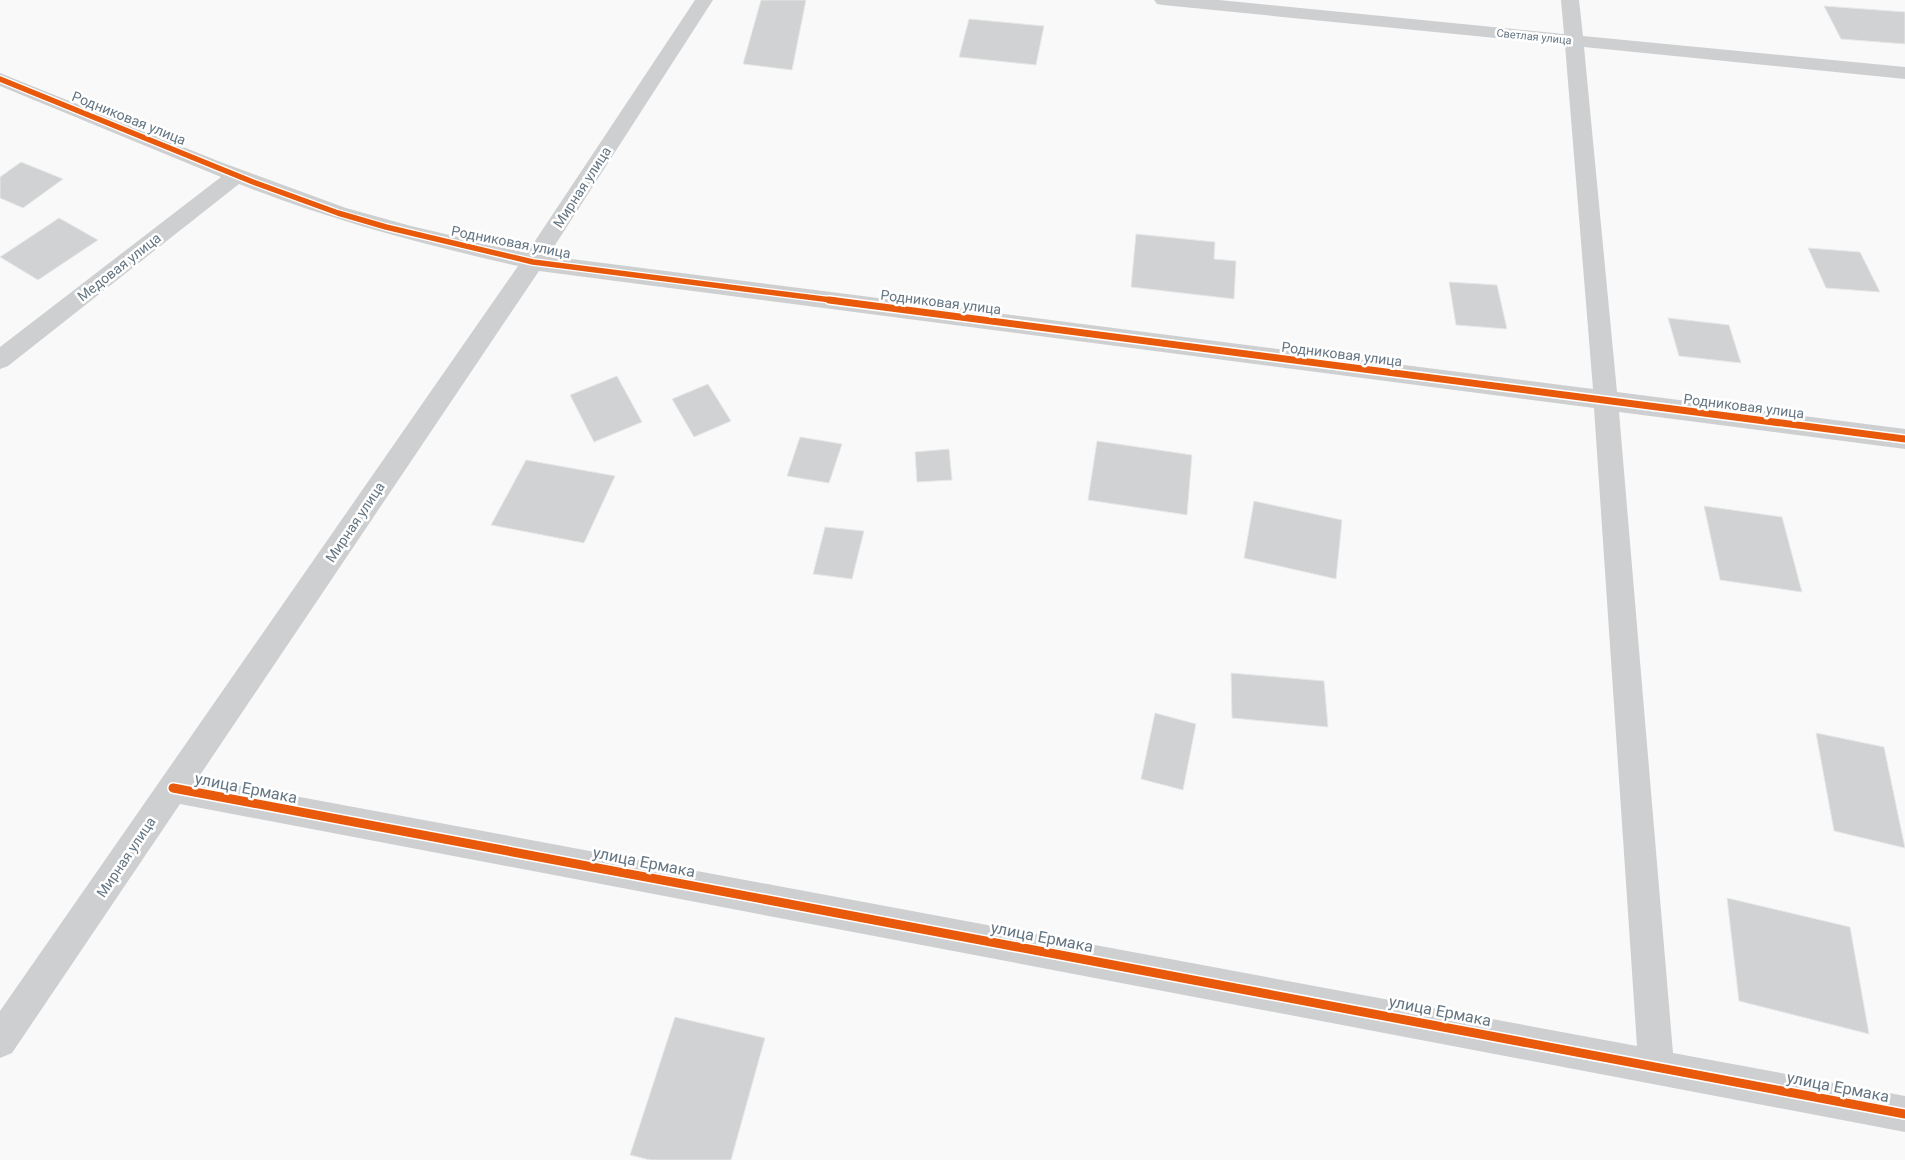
<svg xmlns="http://www.w3.org/2000/svg" width="1905" height="1160" viewBox="0 0 1905 1160" font-family="Roboto,sans-serif">
	<style>
		.building { fill: #d0d2d3; stroke: #e8e8e8 }
		.lines { fill: none; stroke-linecap: round; stroke-linejoin: round }
		.minor { fill: #cecfd0; fill-rule: evenodd }
		.cycleway-far2-casing { stroke: #fff; stroke-width: 8 }
		.cycleway-far1-casing { stroke: #fff; stroke-width: 10 }
		.cycleway-casing { stroke: #fff; stroke-width: 12 }
		.cycleway-far2 { stroke: #e8590c; stroke-width: 5.5 }
		.cycleway-far1 { stroke: #e8590c; stroke-width: 7 }
		.cycleway { stroke: #e8590c; stroke-width: 9 }
		.labels { text-anchor: middle; dominant-baseline: central; stroke-width: 5; stroke-linejoin: round; paint-order: stroke }
		.far-street-label { font-size: 11px; fill: #657683; stroke: #fff }
		.street-label { font-size: 14px; fill: #657683; stroke: #fff }
		.near-street-label { font-size: 16px; fill: #657683; stroke: #fff }
	</style>
	<rect width="100%" height="100%" fill="#f9f9f9"/>
	<!-- building -->
	<path class="building" d="M761,0H806L792,70L743,64Z
		M1824,6L1905,12V44L1841,39Z
		M969,19L1044,26L1036,65L959,57Z
		M21,162L63,179L23,208L0,198V177Z
		M59,218L98,240L38,280L0,257Z
		M1136,234L1215,242L1214,259L1236,261L1234,299L1131,287Z
		M1808,248L1860,252L1880,292L1826,288Z
		M1449,282L1497,285L1507,329L1456,325Z
		M1668,318L1729,325L1741,363L1679,356Z
		M617,376L642,422L594,442L570,395Z
		M708,384L731,421L694,437L672,399Z
		M800,437L842,444L829,483L787,476Z
		M1097,441L1192,455L1187,515L1088,500Z
		M949,449L952,480L917,482L915,452Z
		M526,460L615,476L584,543L491,525Z
		M1254,501L1342,520L1336,579L1244,558Z
		M1704,506L1782,517L1802,592L1720,580Z
		M825,527L864,531L852,579L813,574Z
		M1231,673L1324,681L1328,727L1232,718Z
		M1155,713L1196,724L1183,790L1141,779Z
		M1816,733L1884,747L1905,848L1834,831Z
		M1727,898L1850,927L1869,1034L1739,1001Z
		M675,1017L765,1038L731,1160H650L630,1155Z"/>
	<g class="lines">
		<!-- minor -->
		<path class="minor" d="M695,0H713L548,256L1593,389L1565,45L1163,5L1157,4L1154,0H1219L1564,34L1561,0H1579L1583,36L1905,67V79L1584,47L1617,392L1905,429V449L1619,412L1673,1053L1905,1096V1132L180,804L12,1053L0,1058V1011L518,266C421,244 332,221 239,184L8,366L0,369V347L221,177L0,86V73L218,161L346,208L411,226L527,253ZM539,271L1594,408L1637,1046L198,778Z"/>
		<defs>
			<path id="cycleway-far2" d="M0,79L253,182L338,213L386,227L533,262L839,301"/>
			<path id="cycleway-far1" d="M829,300L1905,439"/>
			<path id="cycleway" d="M173,788L1905,1114"/>
		</defs>
		<!-- cycleway-far2 casing -->
		<use href="#cycleway-far2" class="cycleway-far2-casing"/>
		<!-- cycleway-far1 casing -->
		<use href="#cycleway-far1" class="cycleway-far1-casing"/>
		<!-- cycleway casing -->
		<use href="#cycleway" class="cycleway-casing"/>
		<!-- cycleway-far2 -->
		<use href="#cycleway-far2" class="cycleway-far2"/>
		<!-- cycleway-far1 -->
		<use href="#cycleway-far1" class="cycleway-far1"/>
		<!-- cycleway -->
		<use href="#cycleway" class="cycleway"/>
	</g>
	<g class="labels">
		<!-- far-street labels -->
		<g class="far-street-label">
			<text transform="translate(1534 37) rotate(6)">Светлая улица</text>
		</g>
		<!-- street labels -->
		<g class="street-label">
			<text transform="translate(129 118) rotate(22)">Родниковая улица</text>
			<text transform="translate(582 187) rotate(-57)">Мирная улица</text>
			<text transform="translate(511 242) rotate(11)">Родниковая улица</text>
			<text transform="translate(119 267) rotate(-38)">Медовая улица</text>
			<text transform="translate(941 302) rotate(7)">Родниковая улица</text>
			<text transform="translate(1342 354) rotate(7)">Родниковая улица</text>
			<text transform="translate(1744 406) rotate(7)">Родниковая улица</text>
			<text transform="translate(355 522) rotate(-56)">Мирная улица</text>
			<text transform="translate(126 857) rotate(-56)">Мирная улица</text>
		</g>
		<!-- near-street labels -->
		<g class="near-street-label">
			<text transform="translate(246 788) rotate(11)">улица Ермака</text>
			<text transform="translate(644 862) rotate(11)">улица Ермака</text>
			<text transform="translate(1042 937) rotate(11)">улица Ермака</text>
			<text transform="translate(1440 1011) rotate(11)">улица Ермака</text>
			<text transform="translate(1838 1087) rotate(11)">улица Ермака</text>
		</g>
	</g>
</svg>
